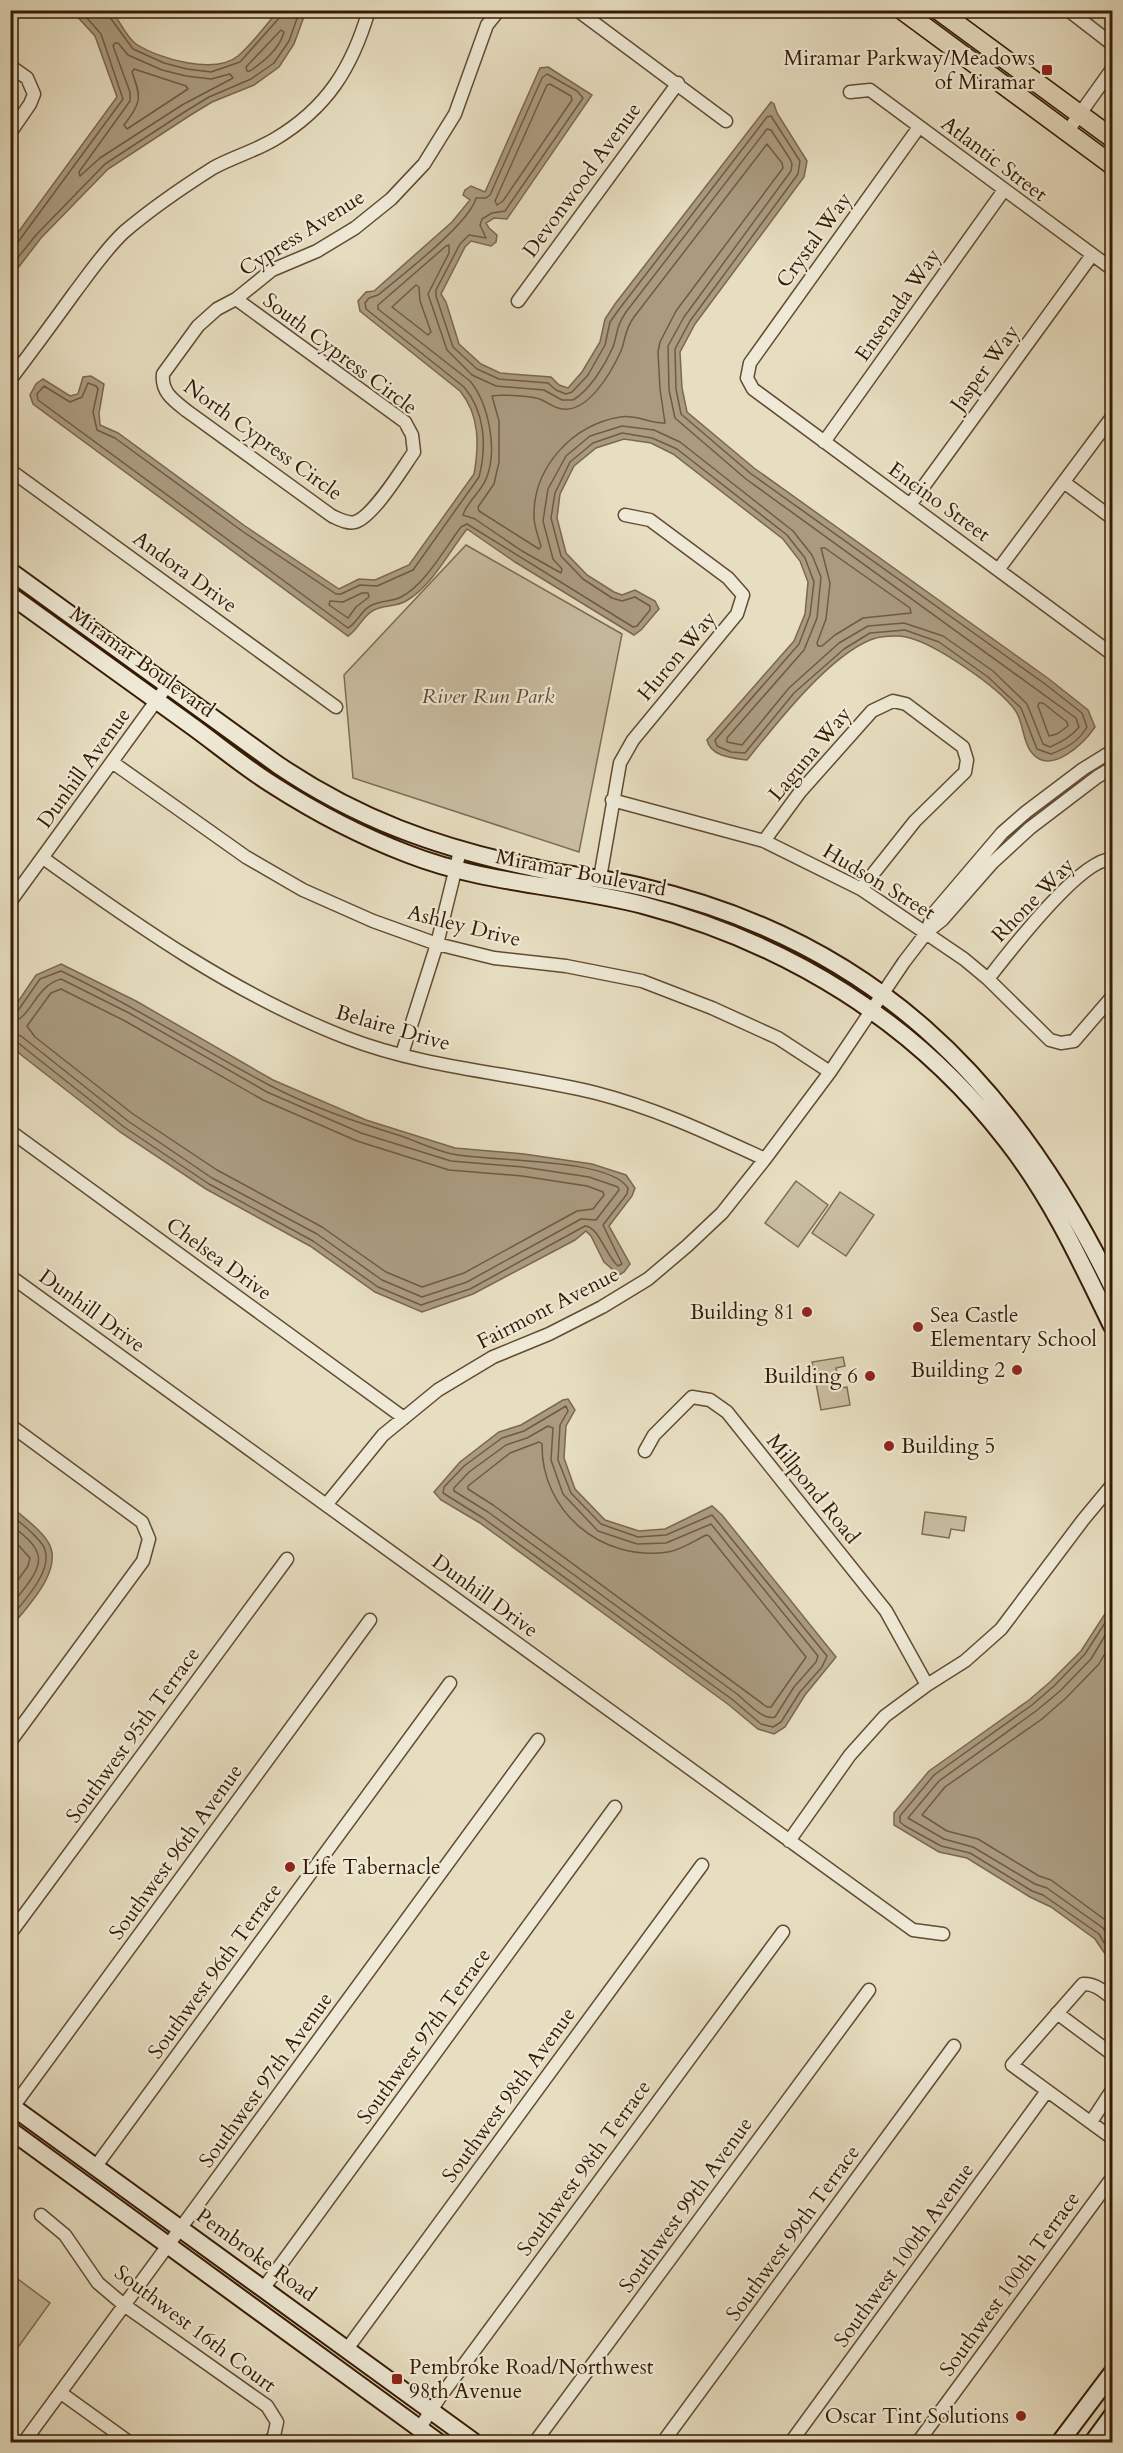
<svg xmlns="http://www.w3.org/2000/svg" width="1123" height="2453" viewBox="0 0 1123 2453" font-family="Cardo,serif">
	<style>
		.green { fill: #c9bda1; stroke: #7f6c52; stroke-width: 1.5 }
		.water { fill: #aa9b80; stroke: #7b674e; stroke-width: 1.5 }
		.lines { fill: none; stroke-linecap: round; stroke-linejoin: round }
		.shore { stroke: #705a41; stroke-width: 1.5 }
		.street-casing { stroke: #624b32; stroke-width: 15 }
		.secondary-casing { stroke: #351a02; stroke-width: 20 }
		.primary-casing { stroke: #351a02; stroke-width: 21 }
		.street { stroke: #efead7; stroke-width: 12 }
		.secondary { stroke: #efead7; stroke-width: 16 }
		.primary { stroke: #e7dec1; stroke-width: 18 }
		.poi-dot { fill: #8f2418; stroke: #efead7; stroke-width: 2 }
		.labels { text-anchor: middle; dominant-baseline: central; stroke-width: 4.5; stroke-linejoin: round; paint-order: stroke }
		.poi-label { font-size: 21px; fill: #351a02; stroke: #efead7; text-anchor: end }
		.street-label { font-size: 21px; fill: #351a02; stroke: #efead7 }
		.park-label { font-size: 21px; font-style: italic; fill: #614b32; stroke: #efead7 }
	</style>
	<rect width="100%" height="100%" fill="#e7dec1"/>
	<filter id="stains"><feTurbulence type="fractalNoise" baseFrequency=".00333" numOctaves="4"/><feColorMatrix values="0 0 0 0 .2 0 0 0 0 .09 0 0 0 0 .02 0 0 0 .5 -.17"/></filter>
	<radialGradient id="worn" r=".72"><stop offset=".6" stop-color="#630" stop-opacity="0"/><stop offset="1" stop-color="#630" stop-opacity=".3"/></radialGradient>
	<!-- green -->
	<path class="green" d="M466,545L622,634L579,852L353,778L344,675Z
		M796,1181L828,1205L798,1247L765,1223Z
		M840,1192L874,1215L846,1256L812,1233Z
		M843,1357L845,1366L836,1368L840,1388L847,1387L850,1405L821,1410L812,1362Z
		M925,1512L966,1517L964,1531L951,1529L949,1538L922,1534Z
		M11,2274L50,2303L11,2357Z"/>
	<!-- water -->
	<path class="water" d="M72,11H112C119,20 127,38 136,44C159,59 215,75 238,56C253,43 265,26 278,11H306L294,44L279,67L254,85L212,102L189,116L108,169L41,238L11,277V242L117,97L95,36Z
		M548,67L592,95L507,219L494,218L486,223L489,228L497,235L496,242L491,246L471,241L465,247L441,294L446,302L459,344L481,364L500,373L551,377L559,385L568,388L582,372L600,342L605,319L615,304L771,102L774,104L777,113L807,161L804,177L695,324L680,352L682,388L687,412L754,468L1049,679L1088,710L1095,727C1084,743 1051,776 1032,753C1022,742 1024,722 1015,710C998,687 935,643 906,637C898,635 879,636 870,640C827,658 776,724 747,760C733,758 711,757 707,740L794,641L805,614L808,582L800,561L783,539L673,454L651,443L624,439L596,448L574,466L560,494L557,518L566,553L587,575L614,592L622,595L635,590L655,601L659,609L641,630L634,635L515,562L467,529C448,553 432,586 406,601C396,607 384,605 374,610C362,616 359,629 348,636L33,404L30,395L36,384L43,379L70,396L78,394L83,377L91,376L104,384L99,413L100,425L118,433L245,526L339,589L359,579L375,580L409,565L474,474C479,446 480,415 460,391L360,311L358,301L366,292L374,291L452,222L470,200L463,195L465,190L471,186L485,192L540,68Z
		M61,964L136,1001L273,1080L366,1120L455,1148L524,1154L592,1164L626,1175L635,1188L632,1196L609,1226L630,1264L624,1272L619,1275L604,1262L591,1236L586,1231L575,1240L473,1294L422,1312L375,1292L310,1246L206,1189L120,1132L20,1054L11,1044V1012L36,975Z
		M568,1399L575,1410L566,1426L564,1458L575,1489L605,1520L639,1531L665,1529L712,1506L722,1515L836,1657L805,1695L785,1727L774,1734L758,1729L729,1705L480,1523L441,1500L434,1492L460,1462L499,1432L521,1425L563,1400Z
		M11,1506C22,1517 40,1528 48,1542C65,1569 27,1607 11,1627Z
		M1112,1603V1964L1095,1939L1051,1907L1030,1897L967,1858L939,1852L894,1825V1813L929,1771L1029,1700L1050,1682L1081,1651Z"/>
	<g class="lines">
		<!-- shore -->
		<path class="shore" d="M108,10L109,16L133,49L164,63L187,69L211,72L240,62L280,17L282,10
			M281,30L284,32C279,50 264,61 250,71H247L246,67Z
			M115,43H118L128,55L162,70L186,76L211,79L230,74L233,78L182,105L100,158L80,176L79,172L130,101V92L113,46Z
			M134,69L186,86L188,89L127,129L124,125C141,102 142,99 132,72Z
			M547,74L577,91L583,98L505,211L492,213L482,219L480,225L486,238L469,235L460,244L436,290V296L453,347L477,369L499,379L548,383L556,390L566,394L572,392L588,375L605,345L610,322L620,308L767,117L771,116L800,161L798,174L690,321L675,349L676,389L681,414L750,473L1045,684L1082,713L1087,727C1079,741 1067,748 1051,754L1037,749L1021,708L988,677L939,642L905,630L870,633L844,649L794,693L745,753L731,752L717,746L715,740L799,644L810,615L814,582L805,558L787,535L677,449L652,438L622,433L593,443L570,462L555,493L551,518L561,556L583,579L612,598L622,601L635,597L650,606V610L637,626L633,627L467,524L461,527C445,548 425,585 401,597C392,602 380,600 370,606C361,611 357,623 348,628L38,400L37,394L44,386L70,402L82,397L88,383L96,386L98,389L93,412L97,430L115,438L242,531L336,594H341L360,585L377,586L413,570L479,477C487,446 485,412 464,387L366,309L365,303L369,298L378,295C401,276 470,223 476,198H486L490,195L542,78Z
			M550,84L571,96L572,100L503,201L497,205L495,201L547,85Z
			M767,129L771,130L790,159L792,164L791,171L684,317L668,346L669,390L675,418L746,479L1076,718L1079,727C1071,737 1061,742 1050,747L1043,744L1027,704L993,671L943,636L904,623L868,626L839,643L789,688L742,745L727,742V738L804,650L817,618L821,577L812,555L793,531L680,442L654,430L622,426L590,436L566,456L548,489L543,521L553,559L562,569L561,573L522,551L475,519L463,515C467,502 481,492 486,479C498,451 489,404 470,381L378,309V305L446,246L449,245V253L428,294L447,350L472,375L496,386L544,390L562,400H573C590,390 605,365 613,347C618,332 616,327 626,312Z
			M767,144L782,163L783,168L676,311L660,342L658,352L660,389L665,423C651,424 635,414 620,417C572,425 532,468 534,519C535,528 538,537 541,546L539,549L479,511L478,507L494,484L499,462V421L492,396C500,394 535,396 542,400C548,403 552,406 558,408C586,417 611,373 621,351C626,338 624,331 634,317Z
			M10,244L18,242L123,99L101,34L80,10
			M10,267L37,234L105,164L186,111L209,97L251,79L274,63L289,41L300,10
			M416,285L419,287L420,301L431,332L428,335L392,307Z
			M821,548H825L910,608L911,613L863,618L835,635L822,646H818L817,643L826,619L830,583Z
			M362,593H368L369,597L356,607L348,618L329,605L330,601L343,602Z
			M1039,703H1043L1067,722L1068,726L1057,734L1049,736L1038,706Z
			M61,989L125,1021L263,1100L357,1141L449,1170L522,1176L587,1186L603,1192L604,1195L593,1209L577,1211L464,1273L422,1287L386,1272L322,1227L217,1170L133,1114L35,1037L27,1026L51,993Z
			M10,1014L17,1012L40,979L61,971C133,1005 199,1048 269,1085C311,1107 356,1122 401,1136C418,1142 435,1150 452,1154C489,1162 608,1157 628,1188L627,1194L603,1225L622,1264L618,1266C606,1256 599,1227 585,1226L470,1289L421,1305L378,1287L313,1241L209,1184L124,1127L17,1042L10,1040
			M10,1022C32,1020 33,987 61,979L129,1013L267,1092L361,1133L451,1161L523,1167L589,1177L618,1187L619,1190L596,1220L581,1219L467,1282L422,1297L382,1280L317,1234L212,1178L128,1121L21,1036L10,1033
			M566,1406L568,1411L560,1425L558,1460L571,1493L601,1524L638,1537L666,1535L712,1515L827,1656L822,1667L800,1692L781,1722L773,1727L761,1724L733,1700L483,1518L443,1493L444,1487L464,1466L502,1438L524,1431Z
			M548,1426L553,1428L551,1460L563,1494L598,1531L637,1544L666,1543L711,1524L818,1656L816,1662L794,1687L775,1717C763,1721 747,1702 737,1694L488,1512L454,1491V1488L469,1472L506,1445L527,1438Z
			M539,1442L542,1444C541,1511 601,1562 668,1552C681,1550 694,1541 706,1535L709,1536L806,1657L771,1707H767L493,1505L468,1489V1486L510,1453Z
			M10,1514C21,1523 34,1533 42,1544C58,1566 24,1601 10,1618
			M10,1524C19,1532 33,1541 37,1552C45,1569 20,1593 10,1606
			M10,1536L30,1558L28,1566L10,1591
			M1112,1612L1085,1654L1054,1686L1032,1705L934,1775L900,1816V1822L905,1826L941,1846L970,1853L1032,1891L1043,1895L1099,1934L1112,1956
			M1112,1624L1091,1659L1060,1691L1036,1711L939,1781L908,1818L944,1839L973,1847L1035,1884L1047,1888L1103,1928L1112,1942
			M1112,1641L1099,1664L1066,1698L1042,1719L945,1787L922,1815L947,1831L978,1839L1039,1876L1051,1880L1112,1925"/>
		<defs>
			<path id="street" d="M577,10L726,121
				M1068,10L1112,44
				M10,66L27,78L34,94L30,104L10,133
				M850,92L870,90L1112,269
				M919,127L750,363L747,378L753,389L1112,654
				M1067,132L1112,69
				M236,299L405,422L412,435L414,452C402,469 373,517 355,522C347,524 339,519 332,516L187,411C173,400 161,392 163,374L198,326L217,309L236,299L272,270L317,251L355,228L391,199L424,164L455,114L487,25L499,10
				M518,301L678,83
				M10,380C32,351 54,321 75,292C91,271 105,250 124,232C151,209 183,187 213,168C233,157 255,151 275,139C327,108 352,68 369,10
				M824,442L1004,190
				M10,470L336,707
				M1065,483L1112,518
				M910,505L1092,255
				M998,570L1112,417
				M112,762L246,857L303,890L373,921L437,944L494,958L566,966L642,981L712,1008L778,1038L830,1072
				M612,800L764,841L861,889L964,959L988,979L1050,1040L1061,1043L1074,1041L1112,997
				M764,841L800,792L872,711L893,701L906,704L963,747L967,760L965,772L915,821L861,889
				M43,858C139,927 236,995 347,1038C427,1069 514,1073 596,1093C655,1108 710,1134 765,1159
				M600,878L620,763L633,740L737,614L743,595L728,578L650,520L625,515
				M10,902L167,686
				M927,931L933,914L1002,833L1026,812L1083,769L1112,751
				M988,979C1009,952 1080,859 1112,859
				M402,1054L437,944L460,851
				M10,1131L404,1418
				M10,1276L913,1930L943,1934
				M10,1425L142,1522L149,1539L143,1561L10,1742
				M645,1451L654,1435L692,1397L710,1400L727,1412L886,1611L927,1685
				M326,1505L383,1435L438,1390L493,1357L549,1334L602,1307L648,1279L687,1246L722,1213L765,1159L830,1072L904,962L927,932L942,920L992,863L1030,828L1097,777L1112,768
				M789,1841L850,1755L885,1716L927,1685L965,1661L1001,1629L1083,1520L1112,1485
				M10,1934L287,1559
				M1112,1998C1104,1992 1095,1983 1083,1984L1012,2065L1112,2138
				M1057,2013L1112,2054
				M13,2107L370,1620
				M1091,2122L1112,2090
				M96,2166L450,1683
				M41,2215L65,2235L98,2283L124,2305L267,2406L277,2422L274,2436L269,2442
				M263,2289L615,1807
				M347,2349L702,1865
				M61,2393L129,2442
				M419,2429L440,2397L783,1932
				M24,2442L538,1740
				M535,2442L869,1990
				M663,2442L954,2046
				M791,2442L1047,2091
				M918,2442L1112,2178"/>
			<path id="secondary" d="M10,571L278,765C358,819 436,847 530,867C567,876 605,878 642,887C871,940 1011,1079 1112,1286
				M10,595C70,638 129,681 189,724C217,744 244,767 273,785C315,812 361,836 408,854C484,884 565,885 643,905C787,943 916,1022 1007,1141C1051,1197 1081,1262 1112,1326
				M10,2105L474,2442
				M10,2130L438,2442
				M1060,2442L1112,2373
				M1093,2442L1112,2416"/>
			<path id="primary" d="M902,10L1112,165
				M938,10L1112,138"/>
		</defs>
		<!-- street casing -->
		<use href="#street" class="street-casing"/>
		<!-- secondary casing -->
		<use href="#secondary" class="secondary-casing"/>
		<!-- primary casing -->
		<use href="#primary" class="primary-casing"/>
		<!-- street -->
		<use href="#street" class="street"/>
		<!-- secondary -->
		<use href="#secondary" class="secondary"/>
		<!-- primary -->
		<use href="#primary" class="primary"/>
	</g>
	<!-- markers -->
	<g class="poi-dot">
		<rect x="1041" y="64" width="12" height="12" rx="3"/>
		<circle cx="807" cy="1312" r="6"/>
		<circle cx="918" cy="1327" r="6"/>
		<circle cx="1017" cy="1370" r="6"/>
		<circle cx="870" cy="1376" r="6"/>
		<circle cx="889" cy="1446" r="6"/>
		<circle cx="290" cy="1867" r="6"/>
		<rect x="391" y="2373" width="12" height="12" rx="3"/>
		<circle cx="1021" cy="2416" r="6"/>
	</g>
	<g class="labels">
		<!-- poi labels -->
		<g class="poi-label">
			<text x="1035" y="58">Miramar Parkway/Meadows<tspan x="1035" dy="24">of Miramar</tspan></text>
			<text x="795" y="1312">Building 81</text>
			<text x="930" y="1315" text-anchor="start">Sea Castle<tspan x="930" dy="24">Elementary School</tspan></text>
			<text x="1005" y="1370">Building 2</text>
			<text x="858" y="1376">Building 6</text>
			<text x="901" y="1446" text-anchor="start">Building 5</text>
			<text x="302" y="1867" text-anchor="start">Life Tabernacle</text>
			<text x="409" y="2367" text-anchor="start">Pembroke Road/Northwest<tspan x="409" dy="24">98th Avenue</tspan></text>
			<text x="1009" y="2416">Oscar Tint Solutions</text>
		</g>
		<!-- street labels -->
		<g class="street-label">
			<text transform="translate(994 159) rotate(37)">Atlantic Street</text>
			<text transform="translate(582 180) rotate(-54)">Devonwood Avenue</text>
			<text transform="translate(302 233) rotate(-32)">Cypress Avenue</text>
			<text transform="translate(814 240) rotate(-54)">Crystal Way</text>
			<text transform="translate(898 305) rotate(-55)">Ensenada Way</text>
			<text transform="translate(340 354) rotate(37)">South Cypress Circle</text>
			<text transform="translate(985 368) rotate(-54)">Jasper Way</text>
			<text transform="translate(263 440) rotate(36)">North Cypress Circle</text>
			<text transform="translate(939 502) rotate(36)">Encino Street</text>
			<text transform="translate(185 572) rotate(36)">Andora Drive</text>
			<text transform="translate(677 656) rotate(-50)">Huron Way</text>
			<text transform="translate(142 662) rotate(36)">Miramar Boulevard</text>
			<text transform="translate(810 754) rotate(-50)">Laguna Way</text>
			<text transform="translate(84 768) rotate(-54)">Dunhill Avenue</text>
			<text transform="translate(581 873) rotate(11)">Miramar Boulevard</text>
			<text transform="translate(879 882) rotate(31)">Hudson Street</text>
			<text transform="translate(1033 900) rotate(-46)">Rhone Way</text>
			<text transform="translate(464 926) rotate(14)">Ashley Drive</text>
			<text transform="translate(393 1028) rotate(16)">Belaire Drive</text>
			<text transform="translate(219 1259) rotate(36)">Chelsea Drive</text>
			<text transform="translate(548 1308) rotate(-27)">Fairmont Avenue</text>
			<text transform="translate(92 1311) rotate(36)">Dunhill Drive</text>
			<text transform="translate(813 1489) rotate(51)">Millpond Road</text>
			<text transform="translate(485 1596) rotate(36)">Dunhill Drive</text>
			<text transform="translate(133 1735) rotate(-54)">Southwest 95th Terrace</text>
			<text transform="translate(176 1852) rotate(-54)">Southwest 96th Avenue</text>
			<text transform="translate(215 1971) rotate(-54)">Southwest 96th Terrace</text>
			<text transform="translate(424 2036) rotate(-54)">Southwest 97th Terrace</text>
			<text transform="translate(266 2080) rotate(-54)">Southwest 97th Avenue</text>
			<text transform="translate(509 2095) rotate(-54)">Southwest 98th Avenue</text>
			<text transform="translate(584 2168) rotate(-54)">Southwest 98th Terrace</text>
			<text transform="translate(686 2205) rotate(-54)">Southwest 99th Avenue</text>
			<text transform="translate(793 2233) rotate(-54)">Southwest 99th Terrace</text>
			<text transform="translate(256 2255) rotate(36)">Pembroke Road</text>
			<text transform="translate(904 2255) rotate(-54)">Southwest 100th Avenue</text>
			<text transform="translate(1010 2284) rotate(-54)">Southwest 100th Terrace</text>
			<text transform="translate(195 2329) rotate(37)">Southwest 16th Court</text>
		</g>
		<!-- park labels -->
		<g class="park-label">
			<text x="488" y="696">River Run Park</text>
		</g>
	</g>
	<!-- margin -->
	<rect width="1123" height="2453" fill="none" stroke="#e7dec1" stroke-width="36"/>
	<rect x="12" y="12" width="1099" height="2429" fill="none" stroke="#351a02" stroke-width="3"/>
	<rect x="18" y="18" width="1087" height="2417" fill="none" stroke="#351a02" stroke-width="1.5"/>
	<rect width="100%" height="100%" filter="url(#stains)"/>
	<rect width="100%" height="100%" fill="url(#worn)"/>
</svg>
